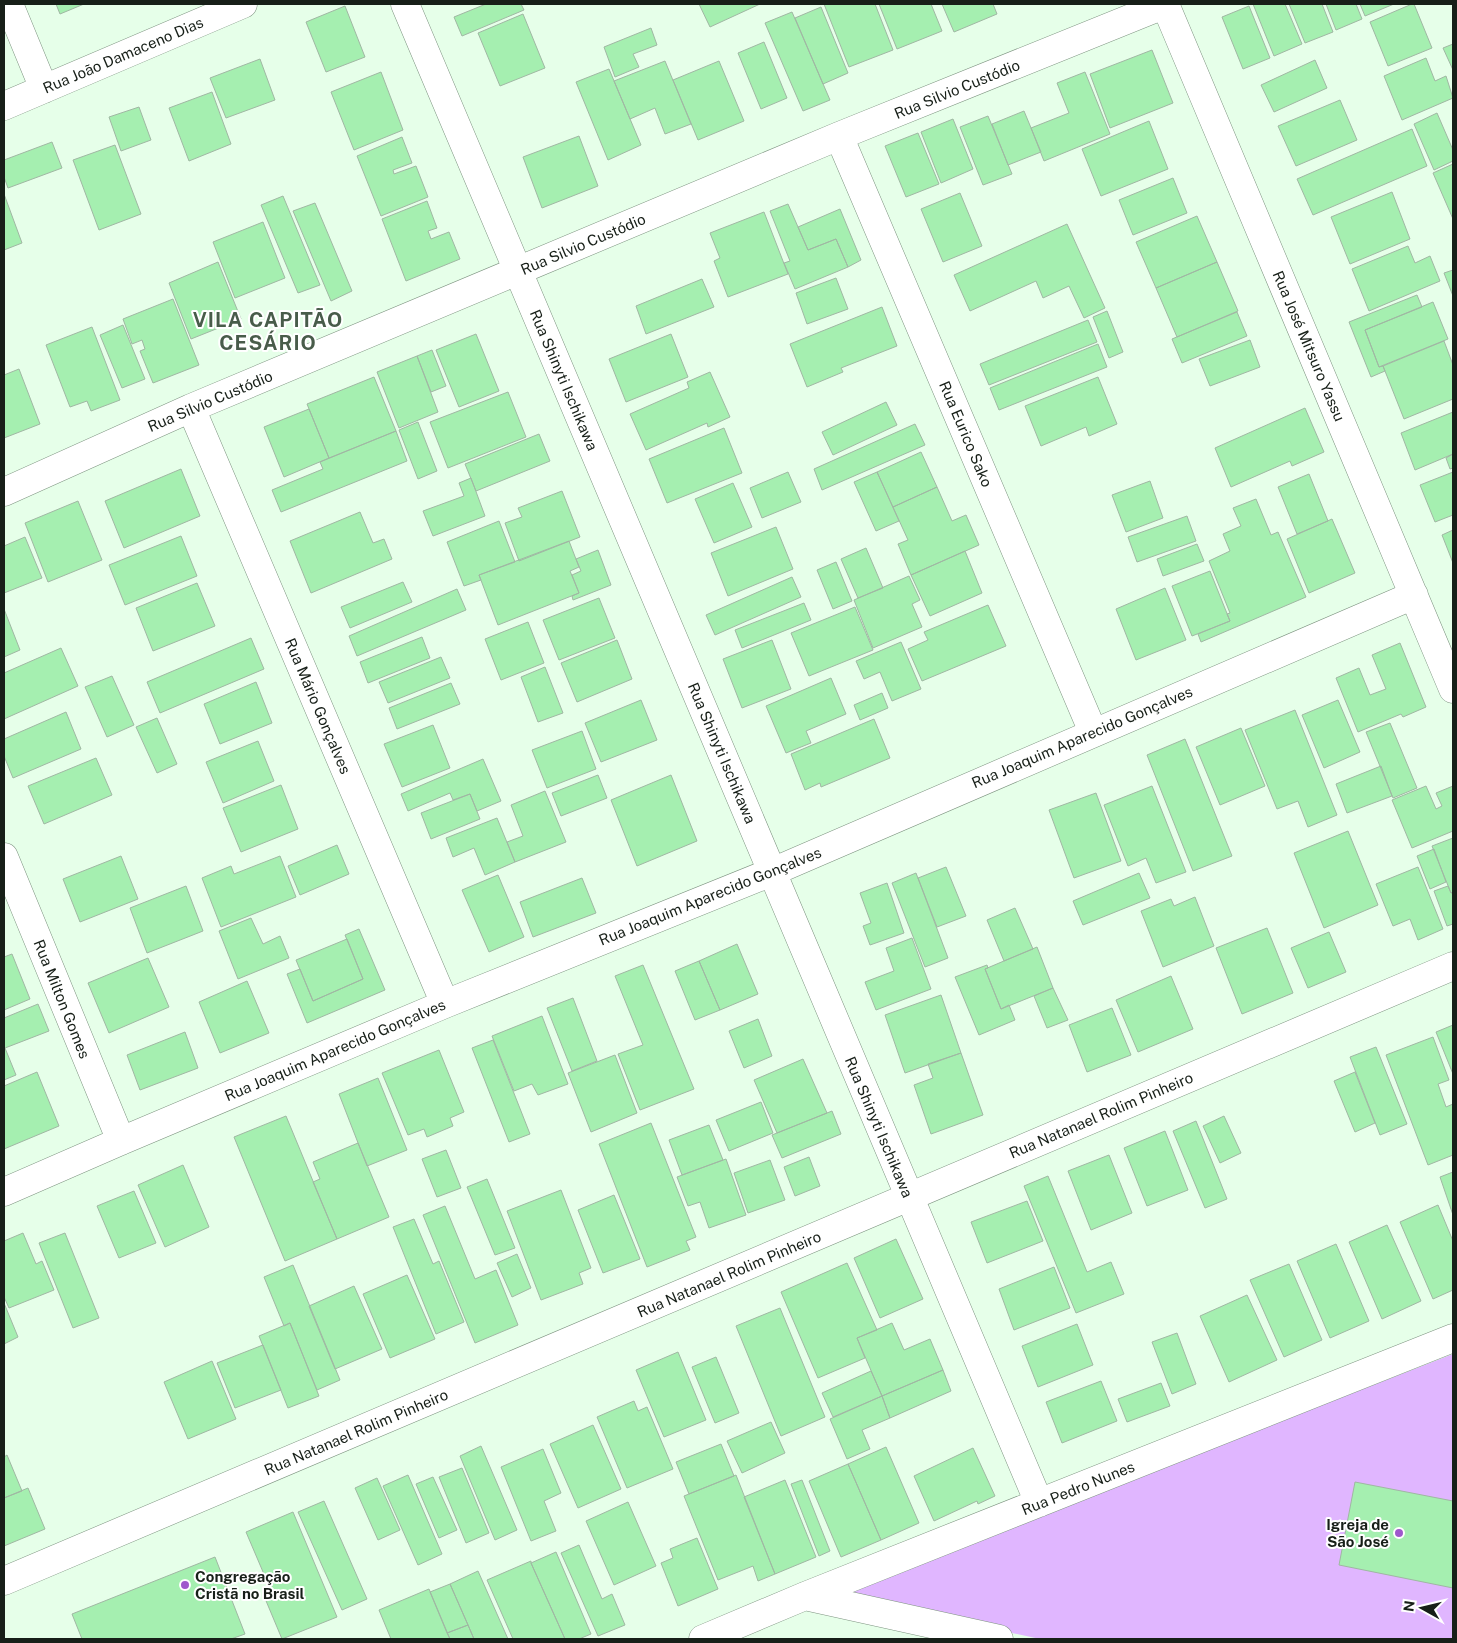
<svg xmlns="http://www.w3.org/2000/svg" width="1457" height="1643" viewBox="0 0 1457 1643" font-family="'Public Sans',sans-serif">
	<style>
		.green { fill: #e0b6ff }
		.building { fill: #a5efb0; stroke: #a0b7a3 }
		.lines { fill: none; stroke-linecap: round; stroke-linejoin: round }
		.minor-casing { stroke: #7e9481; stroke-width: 29 }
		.minor { stroke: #fff; stroke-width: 28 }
		.poi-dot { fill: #9f58cc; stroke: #fff; stroke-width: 2 }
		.labels { text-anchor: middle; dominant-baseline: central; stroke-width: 4; stroke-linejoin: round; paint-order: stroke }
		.street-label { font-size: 15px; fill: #171f18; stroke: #fff }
		.poi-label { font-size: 15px; font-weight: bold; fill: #171f18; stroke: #fff; text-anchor: end }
		.district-label { font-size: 20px; font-weight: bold; letter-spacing: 1px; fill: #485c4a; stroke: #fff }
	</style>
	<rect width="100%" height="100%" fill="#e6ffe9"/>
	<!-- green -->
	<path class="green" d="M1453,1354V1639H1040L835,1595Z"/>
	<!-- building -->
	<path class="building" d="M56,4H84L60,14Z
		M486,4H521L524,10L462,36L454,17Z
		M699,4H760L710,27Z
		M824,4H875L893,50L849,67Z
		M879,4H931L942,31L897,49Z
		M942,4H993L997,14L954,32Z
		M1253,4H1285L1302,44L1274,56Z
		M1289,4H1322L1333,32L1305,43Z
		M1326,4H1356L1362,19L1336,30Z
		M1360,4H1394L1365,16Z
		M1412,4H1414L1432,48L1388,66L1370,22Z
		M345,6L365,57L326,72L306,22Z
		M1249,6L1270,58L1243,69L1222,17Z
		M821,7L848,73L823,84L795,18Z
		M792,12L830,100L803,111L765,23Z
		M523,14L545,68L500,86L478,33Z
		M651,28L657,45L633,54L639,67L615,77L604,47Z
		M764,42L787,98L761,109L738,53Z
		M1453,44V70L1443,48Z
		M1152,50L1173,103L1110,128L1090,74Z
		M1426,58L1435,81L1446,76L1453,98L1402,120L1384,76Z
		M260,59L275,100L226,118L210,78Z
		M1315,60L1327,88L1274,112L1261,85Z
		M665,61L691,124L665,134L655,108L630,119L614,81Z
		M719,61L744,121L698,140L673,80Z
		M609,69L641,145L608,160L576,82Z
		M381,72L403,130L354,150L331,92Z
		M1085,72L1110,134L1044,161L1031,128L1069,113L1057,83Z
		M212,92L231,144L189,161L169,108Z
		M1340,100L1357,140L1296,166L1278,126Z
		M139,107L151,140L121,151L109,117Z
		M1024,111L1041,152L1008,165L992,124Z
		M1437,113L1453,150V161L1434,170L1414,124Z
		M988,116L1012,174L983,185L960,127Z
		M953,119L973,169L941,183L921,132Z
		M1149,121L1168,169L1101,196L1082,149Z
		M1412,129L1427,166L1313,215L1297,179Z
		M918,133L939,184L906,197L885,146Z
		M579,136L598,186L542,208L523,157Z
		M402,137L412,163L393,170L394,174L416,166L428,197L381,216L357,156Z
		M52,142L62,168L8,188L4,177V160Z
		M115,145L141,214L99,230L73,160Z
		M1453,164V219L1433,173Z
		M1173,178L1187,213L1133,235L1119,200Z
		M1392,192L1410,239L1350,264L1331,217Z
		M960,193L982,246L943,262L921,209Z
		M4,194L22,243L4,250Z
		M283,196L320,285L298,293L261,205Z
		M427,201L437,228L428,231L431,239L449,232L460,259L406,281L382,219Z
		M315,203L352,291L331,301L293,211Z
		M788,204L808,250L836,239L848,267L795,289L784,263L790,261L770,211Z
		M840,209L861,260L848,267L836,239L808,250L798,227Z
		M764,212L788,274L728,297L714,261L720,258L710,233Z
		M1197,216L1217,262L1156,288L1136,242Z
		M263,222L285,278L235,298L213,242Z
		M1067,224L1105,308L1084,318L1069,286L1043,298L1036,281L970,311L954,275Z
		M1408,246L1415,263L1430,256L1440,281L1369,311L1352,269Z
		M218,262L241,319L191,339L169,283Z
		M1217,262L1238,311L1177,337L1156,288Z
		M1453,270V296L1444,273Z
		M836,278L848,309L807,324L796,293Z
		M702,279L714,307L646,334L636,306Z
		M1417,295L1422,307L1365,330L1379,367L1383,366L1385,371L1371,377L1349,322Z
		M173,299L199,365L153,383L140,351L145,349L142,340L132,344L123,319Z
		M1433,302L1448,339L1379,367L1365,330Z
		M882,307L897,346L841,368L843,372L807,387L790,344Z
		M1107,311L1123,352L1109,358L1093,317Z
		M1237,312L1247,336L1182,363L1172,339Z
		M1088,320L1097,342L989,385L980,364Z
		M123,325L145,379L122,388L100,335Z
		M92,327L120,400L91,411L87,401L70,407L46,345Z
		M476,334L499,391L459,407L436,350Z
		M671,334L688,377L626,402L609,359Z
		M1250,340L1260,367L1210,386L1199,359Z
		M1444,341L1453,365V399L1404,419L1383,366Z
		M1098,344L1107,367L999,410L990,388Z
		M432,350L446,386L431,392L417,356Z
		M417,356L438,412L399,428L377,372Z
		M19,369L40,424L4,438V375Z
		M710,372L730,417L708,427L707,423L646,450L630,414L689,388L687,382Z
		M374,377L396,431L329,458L307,404Z
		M1098,377L1117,424L1089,436L1086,427L1041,446L1025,406Z
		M508,392L526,437L448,468L430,422Z
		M886,402L897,425L833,455L822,432Z
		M1305,408L1324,452L1292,466L1290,461L1231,487L1215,448Z
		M309,409L329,458L284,477L264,427Z
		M1453,412V454L1415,470L1401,433Z
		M418,422L437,471L418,479L399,430Z
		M915,424L925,445L822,490L814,469Z
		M724,428L742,473L667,503L649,459Z
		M396,431L407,461L281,512L272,490L323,469L320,462Z
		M539,434L550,461L476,491L465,464Z
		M921,452L937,487L893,507L877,472Z
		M1453,454V468L1450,469L1446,458Z
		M181,469L200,516L124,548L105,501Z
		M788,472L801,502L762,518L750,488Z
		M877,472L899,521L876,531L854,482Z
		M1453,472V515L1435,522L1420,485Z
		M1309,474L1328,521L1297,534L1278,487Z
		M471,478L485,516L433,536L423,511L464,496L459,483Z
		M1150,481L1163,518L1126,532L1112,495Z
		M733,483L752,527L714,543L695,499Z
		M937,487L952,521L966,515L979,545L911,575L898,544L908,540L893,507Z
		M562,491L580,537L519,561L505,523L522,517L518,508Z
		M1256,499L1271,535L1278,532L1306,597L1201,642L1198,634L1230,621L1227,614L1230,613L1209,561L1230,551L1223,534L1241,526L1233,508Z
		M78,501L102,560L48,582L25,523Z
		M360,512L373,543L384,539L392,559L311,593L290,541Z
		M1187,516L1196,541L1137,562L1128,537Z
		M1332,519L1355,573L1309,593L1287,539Z
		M499,521L515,562L479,575L481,580L464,586L447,542Z
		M776,527L793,569L728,596L711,553Z
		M1453,530V563L1442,535Z
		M181,536L197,576L125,605L109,565Z
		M25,537L42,578L4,593V546Z
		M569,541L579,567L570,571L579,593L498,625L479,575Z
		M1197,544L1204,561L1163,576L1157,559Z
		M866,548L883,588L858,598L841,559Z
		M598,550L611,585L573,600L572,596L579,593L572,575L581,571L576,559Z
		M965,551L982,593L930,616L911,575Z
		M836,562L852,601L833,609L817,570Z
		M1210,571L1230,621L1192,636L1172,586Z
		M909,576L920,600L912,604L922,627L873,648L854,600Z
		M792,577L801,597L715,635L706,615Z
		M403,582L412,602L350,628L341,607Z
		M197,583L215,626L153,651L136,608Z
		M1165,588L1186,640L1136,660L1116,609Z
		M457,589L466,610L357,656L349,636Z
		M599,598L615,638L559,660L543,620Z
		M804,603L811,620L742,648L735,630Z
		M988,605L1006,646L922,681L908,649L928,640L924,632Z
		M855,607L873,650L809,676L791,633Z
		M4,609L20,650L4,657Z
		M528,622L544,663L501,680L485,639Z
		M422,637L430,658L368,683L360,662Z
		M251,638L264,669L160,713L147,682Z
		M617,640L632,679L577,702L561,663Z
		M772,640L791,689L742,708L723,659Z
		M901,642L921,689L892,701L880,672L864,679L856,661Z
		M1400,643L1426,707L1403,717L1401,714L1358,732L1336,678L1359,668L1370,695L1386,689L1372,655Z
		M61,648L78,686L4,719V673Z
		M441,657L450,678L388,703L379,682Z
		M545,667L563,713L538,722L521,677Z
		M112,676L134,725L107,737L85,687Z
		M831,678L846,714L806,731L811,743L786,753L766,706Z
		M256,682L272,723L220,744L204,704Z
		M451,683L460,704L397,729L389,708Z
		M882,693L888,708L860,720L854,705Z
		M641,700L657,740L601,762L585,723Z
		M1338,700L1360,752L1324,768L1302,715Z
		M1295,710L1337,815L1308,827L1298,801L1277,809L1245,730Z
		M66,712L81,749L13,778L4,756V739Z
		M157,718L177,764L157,773L136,727Z
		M874,719L890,758L821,787L820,783L805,790L791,754Z
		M1390,723L1417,788L1393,798L1366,732Z
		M433,725L450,768L402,787L384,744Z
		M1241,728L1265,786L1220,805L1196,747Z
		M582,731L596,769L547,788L532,750Z
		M1185,739L1232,856L1193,871L1147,755Z
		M258,741L274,781L223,803L206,762Z
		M96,758L112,795L44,824L28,786Z
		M483,759L501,801L477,811L470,794L453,800L450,793L408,811L401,794Z
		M1381,766L1392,796L1347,813L1336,784Z
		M598,775L607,798L561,816L552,793Z
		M671,775L697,841L637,866L611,800Z
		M281,785L298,829L241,852L223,808Z
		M1152,786L1186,872L1156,883L1146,858L1128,866L1104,805Z
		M1426,786L1436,809L1442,806L1436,793L1453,786V831L1412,848L1392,800Z
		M545,791L566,842L515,862L507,842L523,836L511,805Z
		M1096,793L1121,861L1074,878L1049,810Z
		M470,794L480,819L431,839L421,813Z
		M497,818L515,862L485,875L474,848L453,857L446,838Z
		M1348,831L1378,905L1324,928L1294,853Z
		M1453,838V892L1451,893L1432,846Z
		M337,845L349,874L300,895L288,866Z
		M1434,849L1446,882L1430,889L1417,856Z
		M121,856L138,899L80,922L63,879Z
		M280,856L296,897L221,927L202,878L231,866L234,874Z
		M946,867L966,916L937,927L918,878Z
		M1418,867L1443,929L1418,940L1410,919L1393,926L1376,884Z
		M916,873L948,958L925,967L892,883Z
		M1139,873L1150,898L1083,925L1073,901Z
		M498,875L524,937L489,952L462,890Z
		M582,878L596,913L533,937L520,902Z
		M887,883L904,933L870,945L863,926L871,923L860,893Z
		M186,886L203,931L147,953L130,908Z
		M1448,886L1451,893L1453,892V924L1447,926L1434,891Z
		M1195,897L1214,946L1163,967L1141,911L1171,899L1174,906Z
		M1015,908L1033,949L1004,961L987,920Z
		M251,918L263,944L280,936L289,958L238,979L219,931Z
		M1267,928L1293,993L1242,1014L1216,948Z
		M359,929L385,990L307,1023L287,974L300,969L313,1001L363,979L345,935Z
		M1329,932L1346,972L1308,988L1291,948Z
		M912,938L931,989L876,1010L865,982L894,971L886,948Z
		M347,939L363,979L313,1001L296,960Z
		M737,944L758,994L720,1010L699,961Z
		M1037,947L1053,988L1001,1009L985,969Z
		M12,954L30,999L4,1010V957Z
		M148,958L169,1007L109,1033L88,983Z
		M699,961L720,1010L695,1020L675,971Z
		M643,965L694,1089L640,1110L618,1054L643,1045L615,976Z
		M987,965L988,968L985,969L1001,1009L1009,1005L1015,1020L979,1035L955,977Z
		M1171,976L1193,1029L1138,1052L1116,1000Z
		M247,981L269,1033L220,1053L199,1002Z
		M1053,988L1068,1020L1047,1028L1034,996Z
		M941,995L961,1053L905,1073L885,1015Z
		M573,998L597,1061L572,1071L547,1008Z
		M38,1004L49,1031L5,1048L16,1075L4,1080V1018Z
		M1112,1008L1131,1055L1087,1072L1069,1025Z
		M542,1016L568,1084L538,1095L532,1084L514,1091L492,1036Z
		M758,1019L772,1056L744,1068L729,1031Z
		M1453,1025V1074L1436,1032Z
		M185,1032L198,1068L140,1090L127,1055Z
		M1433,1037L1449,1080L1438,1084L1446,1107L1453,1104V1155L1428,1165L1386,1055Z
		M493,1040L530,1134L509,1142L472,1048Z
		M1376,1047L1407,1124L1380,1135L1350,1057Z
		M439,1050L464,1112L450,1118L453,1126L427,1137L424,1129L408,1135L382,1073Z
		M961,1053L983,1115L931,1134L914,1085L933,1078L928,1064Z
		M615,1055L637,1113L591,1132L568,1073Z
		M803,1059L827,1113L777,1133L754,1080Z
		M37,1072L59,1126L4,1149V1086Z
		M1355,1072L1375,1123L1355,1132L1334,1081Z
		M378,1078L407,1150L367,1166L339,1094Z
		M761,1102L773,1133L729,1151L716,1120Z
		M832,1111L841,1134L782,1158L772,1135Z
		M286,1116L337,1239L285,1261L234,1137Z
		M1224,1116L1241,1153L1220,1163L1203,1126Z
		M1196,1121L1227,1199L1205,1208L1173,1131Z
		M651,1123L696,1237L686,1241L690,1250L647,1267L599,1144Z
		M709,1125L723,1160L682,1175L669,1140Z
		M1165,1131L1188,1190L1147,1206L1124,1148Z
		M358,1143L389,1217L337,1239L313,1182L320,1179L313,1162Z
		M446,1150L461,1188L437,1197L422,1159Z
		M1109,1155L1132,1213L1091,1230L1068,1171Z
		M809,1157L820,1186L795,1196L784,1167Z
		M726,1159L746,1215L709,1228L700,1202L688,1206L677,1177Z
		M770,1160L785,1200L748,1213L734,1173Z
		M183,1165L209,1227L165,1247L138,1185Z
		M1453,1172V1215L1440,1177Z
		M1048,1176L1087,1272L1111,1262L1124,1294L1076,1313L1024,1186Z
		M487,1179L515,1248L495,1255L467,1187Z
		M561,1190L591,1268L579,1273L583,1284L541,1300L507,1211Z
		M134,1191L156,1243L119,1258L97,1206Z
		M614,1195L640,1259L603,1273L578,1210Z
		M1027,1201L1043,1241L987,1263L971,1222Z
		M1438,1205L1453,1241V1290L1433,1299L1400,1222Z
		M445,1206L475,1279L496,1270L518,1325L475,1343L423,1215Z
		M414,1219L433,1264L439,1261L464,1322L436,1334L393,1227Z
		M1387,1225L1421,1301L1382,1319L1349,1242Z
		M23,1233L36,1264L42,1261L54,1290L9,1308L4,1297V1241Z
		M65,1233L99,1318L73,1328L39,1243Z
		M896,1239L923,1299L880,1318L854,1258Z
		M1336,1244L1369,1321L1330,1338L1297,1261Z
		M517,1254L531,1288L512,1297L497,1263Z
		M847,1263L877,1330L857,1338L865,1358L818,1378L781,1292Z
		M1289,1264L1322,1340L1284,1357L1250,1280Z
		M293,1265L340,1380L317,1390L290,1323L284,1326L264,1277Z
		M1054,1267L1070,1308L1014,1330L999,1289Z
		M407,1275L435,1339L390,1358L363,1294Z
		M354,1286L382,1349L335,1369L309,1306Z
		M1247,1295L1277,1360L1229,1382L1200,1316Z
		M4,1303L18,1337L4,1344Z
		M780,1308L825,1417L781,1436L736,1326Z
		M290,1323L319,1396L288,1408L259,1336Z
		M892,1323L904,1350L930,1339L943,1370L882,1396L857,1338Z
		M1077,1324L1093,1365L1038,1387L1022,1346Z
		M1177,1333L1196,1384L1172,1394L1152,1342Z
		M263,1345L281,1390L235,1408L217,1363Z
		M678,1352L706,1420L664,1437L636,1370Z
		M716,1357L739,1413L715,1423L692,1367Z
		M212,1361L236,1419L188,1439L164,1382Z
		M943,1370L951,1391L890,1418L882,1396Z
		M871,1371L882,1396L833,1417L822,1393Z
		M1101,1381L1117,1421L1062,1443L1046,1402Z
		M1161,1383L1170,1406L1127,1422L1118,1399Z
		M882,1396L890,1418L862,1430L870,1449L847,1459L830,1419Z
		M634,1401L638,1411L647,1407L673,1469L627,1488L597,1417Z
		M771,1422L785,1453L742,1473L727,1441Z
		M593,1425L621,1489L578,1508L550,1444Z
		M721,1444L734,1476L689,1494L676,1462Z
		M481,1446L517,1530L495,1540L460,1456Z
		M886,1447L919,1523L881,1540L848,1464Z
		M973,1448L995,1496L978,1504L977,1501L934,1521L914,1476Z
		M543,1449L561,1493L544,1501L556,1531L531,1541L501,1467Z
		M7,1455L22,1491L4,1498V1457Z
		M848,1464L881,1540L841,1557L809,1481Z
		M462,1468L489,1533L466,1543L439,1477Z
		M408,1475L442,1554L418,1565L383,1486Z
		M736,1475L775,1574L758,1581L753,1566L718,1580L684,1496Z
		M433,1477L457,1530L439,1538L416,1484Z
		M377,1478L400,1530L378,1540L355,1488Z
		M785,1480L816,1557L775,1574L744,1497Z
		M802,1480L830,1551L819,1556L791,1484Z
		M1355,1482L1453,1501V1588L1339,1565Z
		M28,1488L45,1529L4,1546V1498Z
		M324,1501L367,1599L342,1610L298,1512Z
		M628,1502L656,1566L614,1585L586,1521Z
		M293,1512L337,1617L282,1639L264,1596L272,1593L246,1532Z
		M697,1538L718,1589L678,1606L661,1563L673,1558L670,1549Z
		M579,1545L602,1599L612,1594L625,1625L598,1636L561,1553Z
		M556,1552L591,1634L579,1639H565L531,1563Z
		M215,1557L245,1634L231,1639H82L72,1614Z
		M531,1561V1563L565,1639H513L487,1580Z
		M478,1571L508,1639H474L468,1625L450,1584Z
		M450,1584L468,1625L447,1633L430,1592Z
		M429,1589L450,1639H391L379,1610Z
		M468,1625L474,1639H450L447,1633Z"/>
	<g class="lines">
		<defs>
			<path id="minor" d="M9,4L44,89
				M405,4L1039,1503
				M1165,4L1453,689
				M4,106L243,4
				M839,136L1093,732
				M191,408L445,1004
				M4,492L191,408L839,136L1166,4
				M4,857L121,1141
				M4,1192L121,1141L445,1004L772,872L1414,595
				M4,1581L1453,966
				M805,1596L999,1639
				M703,1639L805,1596L1453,1338"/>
		</defs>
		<!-- minor casing -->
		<use href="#minor" class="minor-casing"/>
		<!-- minor -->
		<use href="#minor" class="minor"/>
	</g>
	<!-- markers -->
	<g class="poi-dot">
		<circle cx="1399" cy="1533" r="5"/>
		<circle cx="185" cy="1585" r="5"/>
	</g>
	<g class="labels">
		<!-- street labels -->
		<g class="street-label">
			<text transform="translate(123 55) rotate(-23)">Rua João Damaceno Dias</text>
			<text transform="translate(957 89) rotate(-22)">Rua Silvio Custódio</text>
			<text transform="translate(583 244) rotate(-23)">Rua Silvio Custódio</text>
			<text transform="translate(1309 346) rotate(67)">Rua José Mitsuro Yassu</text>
			<text transform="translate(564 380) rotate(67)">Rua Shinyti Ischikawa</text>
			<text transform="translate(210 401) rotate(-23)">Rua Silvio Custódio</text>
			<text transform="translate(966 434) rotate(67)">Rua Eurico Sako</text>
			<text transform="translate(318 706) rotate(67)">Rua Mário Gonçalves</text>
			<text transform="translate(1082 737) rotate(-23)">Rua Joaquim Aparecido Gonçalves</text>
			<text transform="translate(722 753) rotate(67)">Rua Shinyti Ischikawa</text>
			<text transform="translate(710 896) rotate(-22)">Rua Joaquim Aparecido Gonçalves</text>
			<text transform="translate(62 999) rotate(68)">Rua Milton Gomes</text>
			<text transform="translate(335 1050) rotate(-23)">Rua Joaquim Aparecido Gonçalves</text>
			<text transform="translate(1101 1115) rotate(-23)">Rua Natanael Rolim Pinheiro</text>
			<text transform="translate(879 1127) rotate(67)">Rua Shinyti Ischikawa</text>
			<text transform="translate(729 1274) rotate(-23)">Rua Natanael Rolim Pinheiro</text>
			<text transform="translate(356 1432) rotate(-23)">Rua Natanael Rolim Pinheiro</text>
			<text transform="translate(1078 1488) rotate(-22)">Rua Pedro Nunes</text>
		</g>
		<!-- poi labels -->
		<g class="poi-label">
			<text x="1389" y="1524">Igreja de<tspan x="1389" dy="17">São José</tspan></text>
			<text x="195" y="1576" text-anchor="start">Congregação<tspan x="195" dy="17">Cristã no Brasil</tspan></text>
		</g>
		<!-- district labels -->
		<g class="district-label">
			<text x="268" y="320">VILA CAPITÃO<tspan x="268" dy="23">CESÁRIO</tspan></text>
		</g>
	</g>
	<!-- border -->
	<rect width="1457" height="1643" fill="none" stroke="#171f18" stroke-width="10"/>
	<!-- north arrow -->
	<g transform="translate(1422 1608) rotate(278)" stroke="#ffffff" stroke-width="4" paint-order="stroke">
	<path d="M0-4L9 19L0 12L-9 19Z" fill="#171f18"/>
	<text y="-8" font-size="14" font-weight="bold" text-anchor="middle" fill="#171f18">N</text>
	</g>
</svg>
